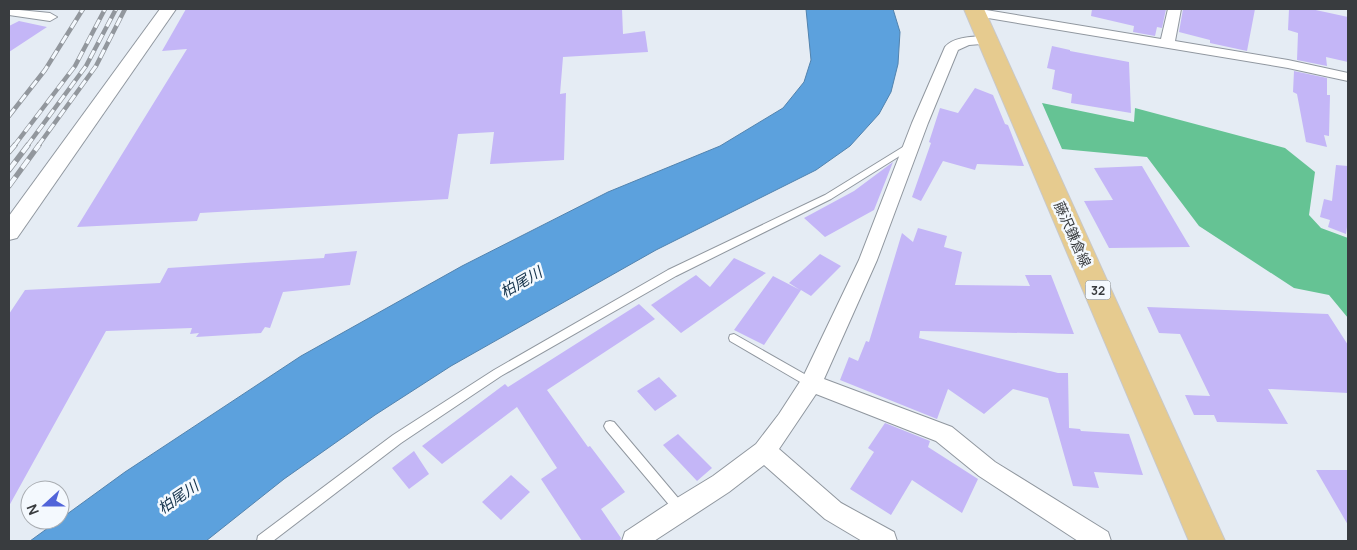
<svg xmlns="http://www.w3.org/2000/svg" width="1357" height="550" viewBox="0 0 1357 550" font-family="Manrope,'Noto Sans JP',sans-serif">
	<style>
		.forest { fill: #65c394 }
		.water { fill: #5ca1dd; stroke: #5283ae }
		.building { fill: #c4b6f7 }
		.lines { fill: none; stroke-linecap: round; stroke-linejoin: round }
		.service-casing { stroke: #90979f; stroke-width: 2 }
		.minor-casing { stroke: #90979f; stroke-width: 2 }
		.tertiary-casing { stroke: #90979f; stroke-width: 2 }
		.primary-casing { stroke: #c8c8c9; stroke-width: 2 }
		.service { fill: #fff; fill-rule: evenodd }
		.minor { fill: #fff; fill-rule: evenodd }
		.tertiary { fill: #fff; fill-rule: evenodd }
		.primary { fill: #e6cb8f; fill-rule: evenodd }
		.rail-far1-casing { stroke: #92979d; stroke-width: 4.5 }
		.rail-casing { stroke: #92979d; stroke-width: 5.5 }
		.rail-far1 { stroke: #f4f9fe; stroke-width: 3; stroke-dasharray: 9; stroke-linecap: butt }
		.rail { stroke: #f4f9fe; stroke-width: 4; stroke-dasharray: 11; stroke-linecap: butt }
		.labels { text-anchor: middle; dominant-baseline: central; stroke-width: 5; stroke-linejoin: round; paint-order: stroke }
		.shield { fill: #f4f9fe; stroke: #717578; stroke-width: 1 }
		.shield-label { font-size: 12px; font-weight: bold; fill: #393c3f }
		.street-label { font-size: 14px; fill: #393c3f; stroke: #f4f9fe }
		.water-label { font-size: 15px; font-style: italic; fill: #15334c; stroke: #f4f9fe }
	</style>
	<rect width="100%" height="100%" fill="#e5ecf4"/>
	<!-- forest -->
	<path class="forest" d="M1042,103L1134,122L1135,108L1285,148L1315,172L1309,215L1321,228L1348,238V318L1329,295L1294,288L1199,226L1147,157L1062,149Z"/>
	<!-- water -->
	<path class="water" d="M806,9H893L900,32L898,64L891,92L879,114L850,146L816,170L656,250L451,366L375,415L284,479L206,541H30L125,472L301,356L462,266L608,192L720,146L783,108L804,82L811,60Z"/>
	<!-- building -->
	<path class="building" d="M186,9H622L623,34L645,31L648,52L563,57L560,94L566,93L564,160L490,164L494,132L458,134L448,199L200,213L197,221L77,227L187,49L162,51Z
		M1092,9H1166L1162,28L1157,27L1155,36L1133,32L1134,26L1091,16Z
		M1183,9H1255L1247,51L1210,43V40L1179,32Z
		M1289,9H1311L1348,17V62L1326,57L1327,66L1297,60L1298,33L1288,30Z
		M19,21L47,27L9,52V26Z
		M1052,46L1070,50V51L1129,62L1131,113L1071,103L1072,94L1052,89L1055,70L1047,68Z
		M1294,71L1327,78V95H1330L1329,136L1324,135L1327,147L1306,142L1297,94L1293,92Z
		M975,88L993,95L1005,124L1008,125L1024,166L977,164L975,170L943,161L921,201L912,197L931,143L929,142L940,108L958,113Z
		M893,162L874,210L825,237L804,218L854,191Z
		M1336,165L1348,166V227H1347L1346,234L1328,227L1330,220L1320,217L1324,199L1332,201Z
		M1142,166L1190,247L1109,248L1084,201L1113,200L1094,168Z
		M918,228L947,236L944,247L962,252L955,285L1030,286L1025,275H1051L1074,334L920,331L919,338L1058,373H1068L1069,428L1080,429L1081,431L1129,434L1143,475L1094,472L1099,488L1073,486L1048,398L1013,389L984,414L948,389L937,419L840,380L849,357L858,361L866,341L869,342L902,233L913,242Z
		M357,251L350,285L283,292L270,328L265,327L261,333L196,337L199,333L190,334L192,328L106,331L9,506V314L25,290L160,283L168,268L324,258L325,254Z
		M820,254L841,266L811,296L801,290L764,345L734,330L773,276L800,290L789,283Z
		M734,258L766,273L681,333L651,305L696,275L710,287Z
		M639,304L655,319L547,390L588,447L590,446L625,492L601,509L621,538L620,541H582L541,479L557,468L517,407L442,464L422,446L505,384L508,387Z
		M1147,307L1328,314L1348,345V393L1268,389L1288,424L1217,422L1214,415H1194L1185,395L1210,396L1180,334L1159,333Z
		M659,377L677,396L655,411L637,391Z
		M885,423L930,441L928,447L978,479L962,513L912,480L891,515L850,489L874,452L868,448Z
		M678,434L712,468L697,481L663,445Z
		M414,451L429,474L409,489L392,468Z
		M1316,470H1348V525Z
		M511,475L530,492L501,520L482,502Z"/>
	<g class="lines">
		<defs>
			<path id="service" d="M911,142L914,143V147L831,199L676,276L501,376L401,443L273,541H257L258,536L393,435L494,370L668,270L825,195Z
				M734,334L815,380L817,383L815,386L811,388L807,386L730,341L729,338L730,335Z
				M610,421L614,422L684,505L686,509L684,513L680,515L676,513L606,430L604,426L606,422Z"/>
			<path id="minor" d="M9,9L50,13L57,17L50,21L9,15Z
				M971,9H980L1161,39L1168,9H1181L1175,41L1288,60L1348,73V81L1288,68L976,16L971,15L969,12Z
				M988,36L993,37L995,40L993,43L969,45L958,50L928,123L877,260L824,379L952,427L995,462L1108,532L1111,541H1078L979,476L936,441L816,394L779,449L841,503L894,532L897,541H862L825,519L764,465L729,492L654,541H622L625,532L672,501L713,476L756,444L779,414L803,377L859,260L912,123L945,47C954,36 974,37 988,36Z"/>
			<path id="tertiary" d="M160,9H176L17,238L9,240V216Z"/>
			<path id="primary" d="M964,9H984L1225,541H1189Z"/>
		</defs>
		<!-- service casing -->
		<use href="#service" class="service-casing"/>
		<!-- minor casing -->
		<use href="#minor" class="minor-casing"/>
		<!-- tertiary casing -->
		<use href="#tertiary" class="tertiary-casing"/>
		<!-- primary casing -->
		<use href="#primary" class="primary-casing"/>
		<!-- service -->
		<use href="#service" class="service"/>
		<!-- minor -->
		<use href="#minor" class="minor"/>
		<!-- tertiary -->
		<use href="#tertiary" class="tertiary"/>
		<!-- primary -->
		<use href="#primary" class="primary"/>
		<defs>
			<path id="rail-far1" d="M9,116L45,70L83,9
				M14,146L75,66L105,9
				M27,146L86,66L116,9
				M38,146L96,66L125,9"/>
			<path id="rail" d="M9,152L15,145
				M9,170L28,145
				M9,186L39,145"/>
		</defs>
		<!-- rail-far1 casing -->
		<use href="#rail-far1" class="rail-far1-casing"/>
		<!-- rail casing -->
		<use href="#rail" class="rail-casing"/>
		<!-- rail-far1 -->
		<use href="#rail-far1" class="rail-far1"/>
		<!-- rail -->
		<use href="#rail" class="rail"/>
	</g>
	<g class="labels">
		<!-- shield labels -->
		<rect class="shield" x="1085.5" y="280.5" width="25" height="19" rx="4"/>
		<g class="shield-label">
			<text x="1098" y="290">32</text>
		</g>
		<!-- street labels -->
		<g class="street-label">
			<text transform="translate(1073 234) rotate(66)">藤沢鎌倉線</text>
		</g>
		<!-- water labels -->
		<g class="water-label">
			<text transform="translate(521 282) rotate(-30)">柏尾川</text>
			<text transform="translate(178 497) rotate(-34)">柏尾川</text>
		</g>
	</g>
	<!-- border -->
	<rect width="1357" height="550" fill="none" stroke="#393c3f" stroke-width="20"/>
	<!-- north arrow -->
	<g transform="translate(45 505) rotate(249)"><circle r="24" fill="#f4f9fe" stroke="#a9adb2"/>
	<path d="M0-4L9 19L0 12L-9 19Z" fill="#5064d9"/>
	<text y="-8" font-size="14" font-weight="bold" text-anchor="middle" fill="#393c3f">N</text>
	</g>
</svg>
